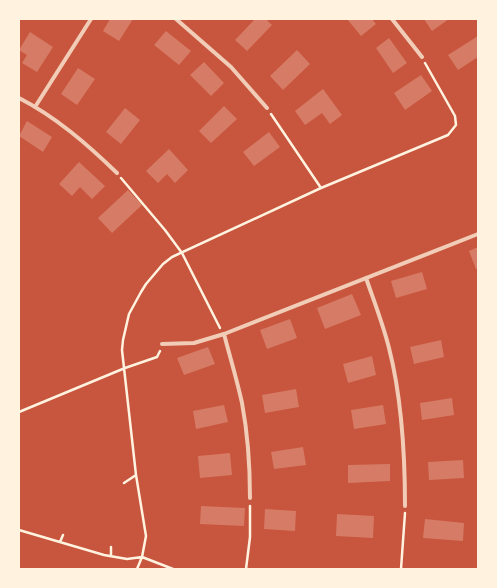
<svg xmlns="http://www.w3.org/2000/svg" width="497" height="588" viewBox="0 0 497 588" font-family="'Varela Round',sans-serif">
	<style>
		.building { fill: #d67c66 }
		.lines { fill: none; stroke-linecap: round; stroke-linejoin: round }
		.path { stroke: #fff3e0; stroke-width: 2.5 }
		.minor { stroke: #f1ccb7; stroke-width: 4 }
	</style>
	<rect width="100%" height="100%" fill="#c8553d"/>
	<!-- building -->
	<path class="building" d="M110,19H133L119,41L103,31Z
		M255,19H266L272,25L247,51L235,40Z
		M347,19H372L376,24L361,36Z
		M424,19H449L432,31Z
		M166,31L191,51L179,65L154,45Z
		M30,32L53,47L37,72L22,63L27,55L19,50Z
		M478,36V57L458,70L448,55Z
		M389,38L407,63L393,73L376,48Z
		M297,50L310,64L283,90L270,76Z
		M204,62L224,83L211,96L190,75Z
		M78,68L95,79L77,105L61,94Z
		M421,75L432,91L405,110L394,93Z
		M323,89L342,115L330,124L322,113L305,125L295,111Z
		M224,106L237,119L211,143L199,131Z
		M125,108L140,120L121,144L106,132Z
		M27,121L52,137L43,152L19,136Z
		M269,132L280,147L254,166L243,152Z
		M169,149L188,170L175,183L167,174L158,183L146,171Z
		M79,162L105,186L92,199L80,187L72,196L59,184Z
		M128,190L142,205L112,233L98,218Z
		M478,247V268L476,269L469,251Z
		M422,272L427,289L396,298L391,281Z
		M352,294L361,315L325,329L317,308Z
		M290,319L297,338L267,349L260,330Z
		M441,340L444,357L414,364L410,347Z
		M208,347L215,364L184,375L177,358Z
		M372,356L376,375L348,383L343,364Z
		M296,389L299,407L265,413L262,395Z
		M452,398L454,415L422,420L420,403Z
		M224,405L228,422L196,429L193,411Z
		M383,405L386,424L354,429L351,410Z
		M303,447L306,465L274,469L271,452Z
		M230,453L232,475L200,478L198,456Z
		M463,460L464,478L429,480L428,462Z
		M390,464V481L348,483V465Z
		M201,506L245,508L244,526L200,524Z
		M265,509L296,511L295,531L264,529Z
		M337,514L374,516L373,538L336,536Z
		M425,519L464,523L463,541L423,538Z"/>
	<g class="lines">
		<!-- path -->
		<path class="path" d="M271,114L321,188
			M121,178L165,230L182,253L220,328
			M19,412L125,368L157,357L160,351
			M124,483L136,475
			M19,530L104,555L127,559L142,557L173,569
			M60,542L63,535
			M111,547V556
			M137,569L142,557L146,536L136,475L122,350L123,340L129,314L141,292L146,284L163,264L172,257L321,188L448,135L456,125L455,116L425,63
			M246,569L250,537V506
			M401,569L405,513"/>
		<!-- minor -->
		<path class="minor" d="M176,19L231,67L267,108
			M392,19L422,57
			M19,98C56,117 87,144 117,173
			M35,107L91,19
			M366,278C374,301 383,324 389,348C402,399 405,453 405,506
			M224,334C230,357 237,380 242,403C248,435 250,466 250,498
			M162,344L194,343L224,334L478,234"/>
	</g>
	<!-- border -->
	<rect width="497" height="588" fill="none" stroke="#fff3e0" stroke-width="40"/>
</svg>
